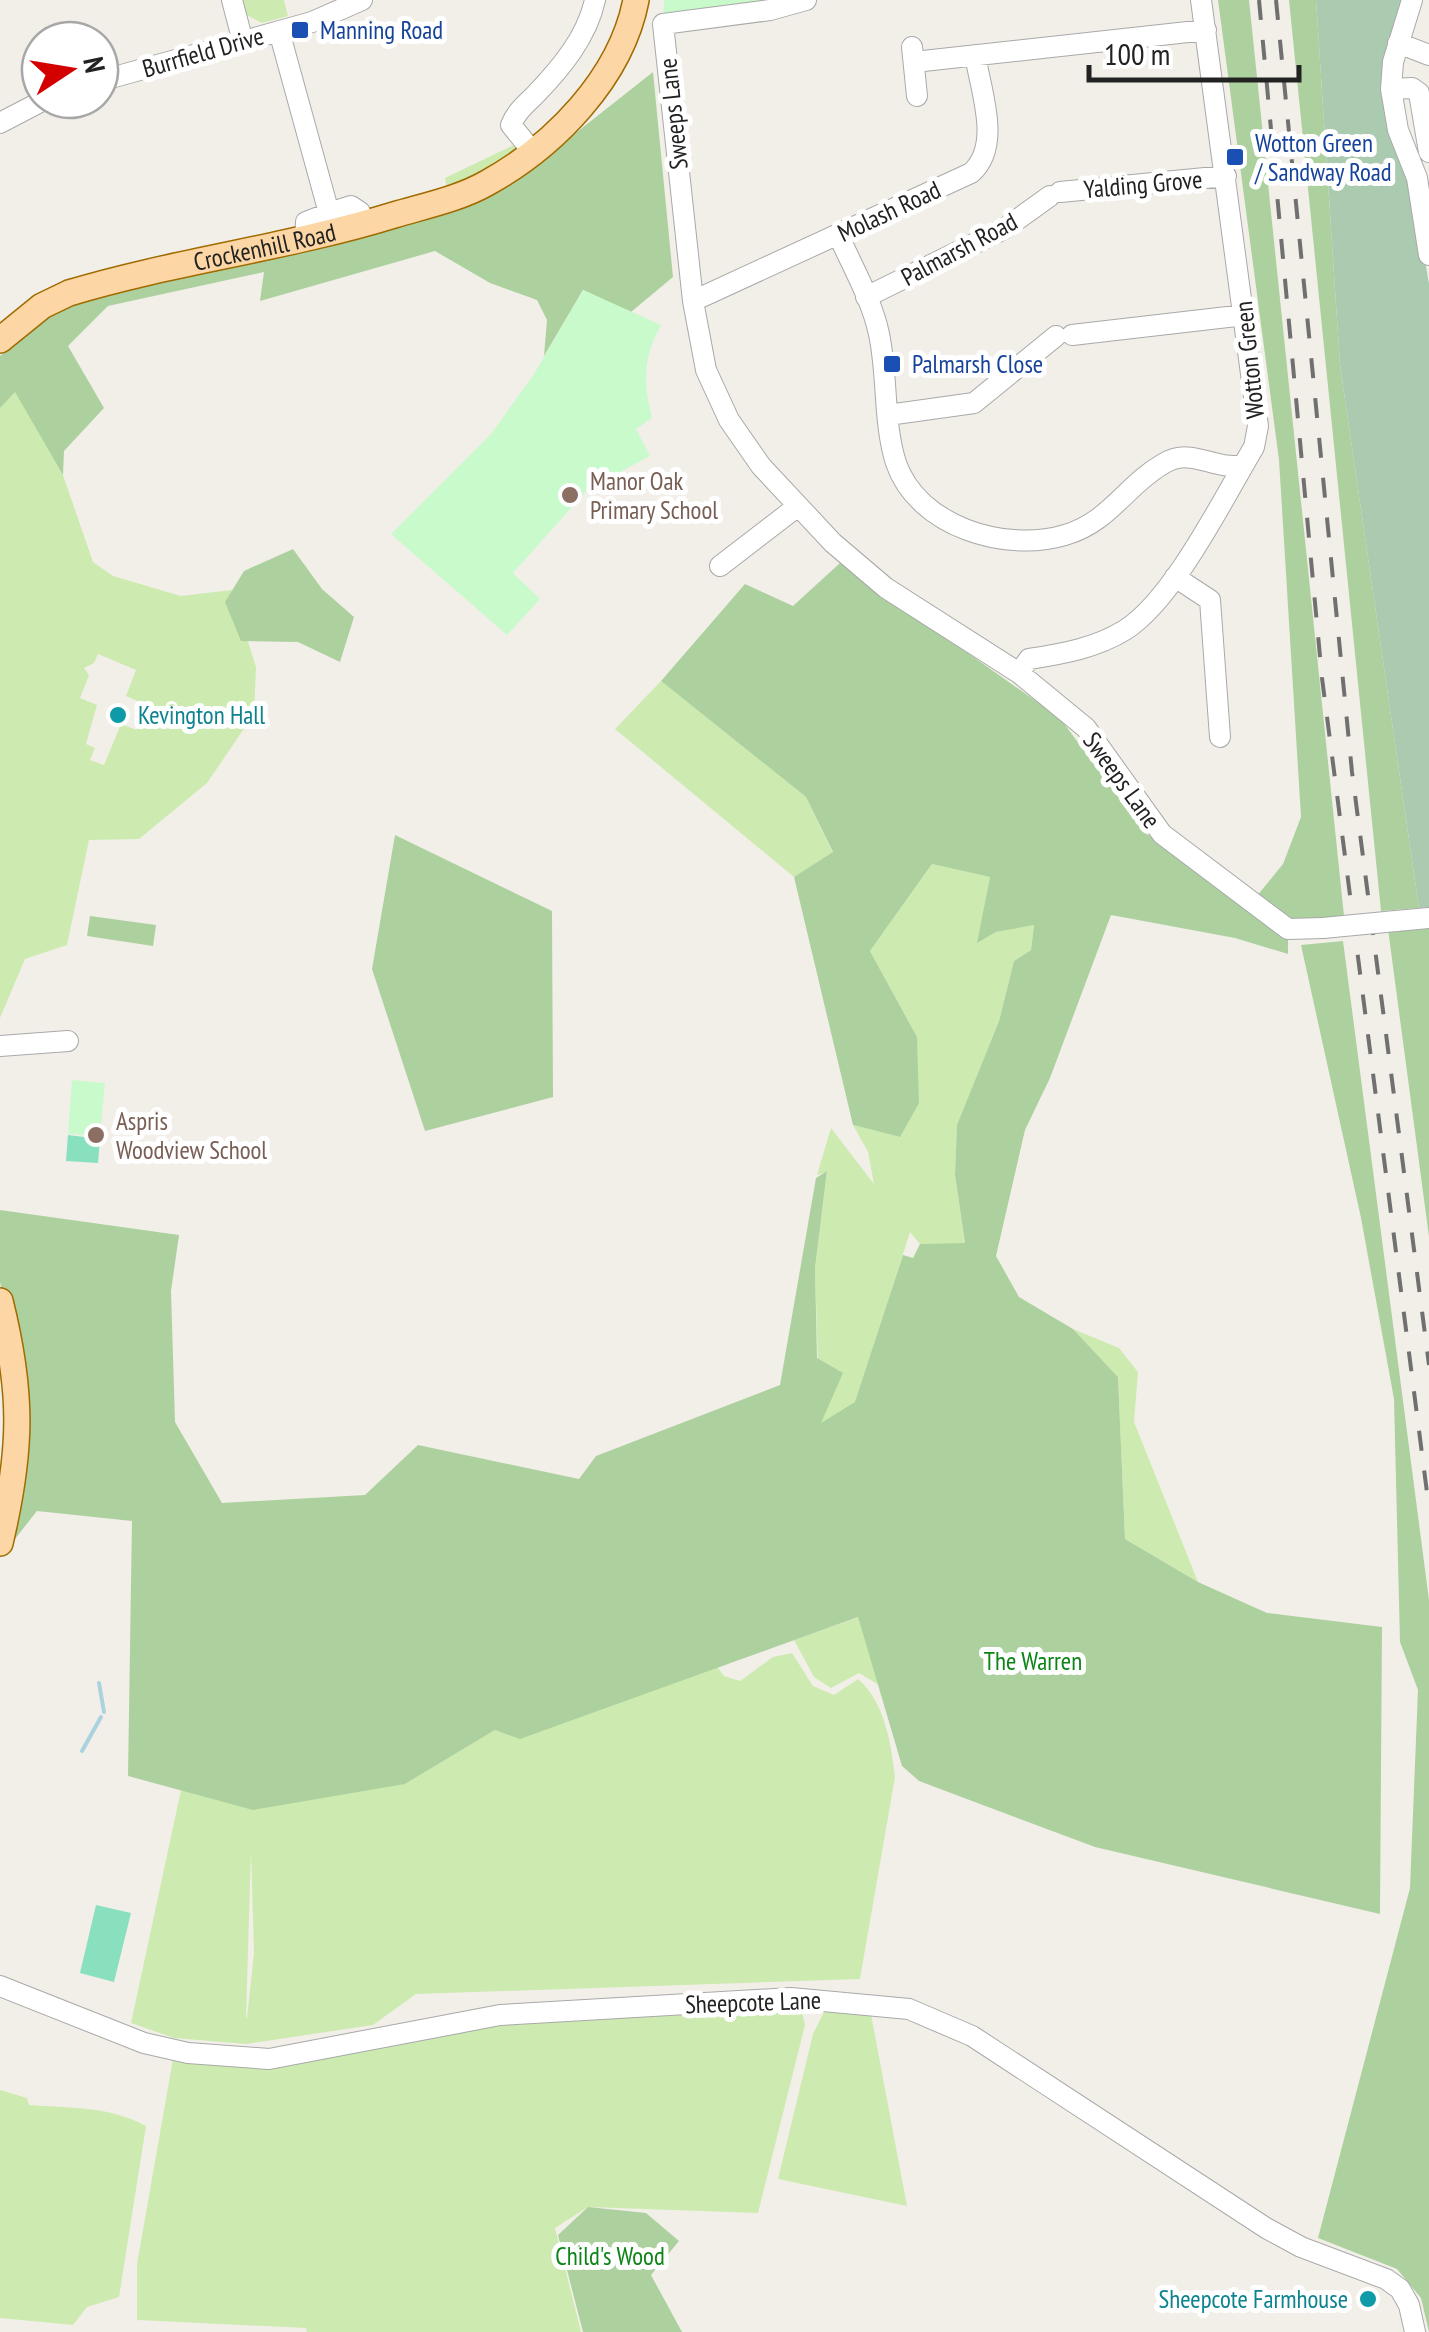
<svg xmlns="http://www.w3.org/2000/svg" width="1429" height="2332" viewBox="0 0 1429 2332" font-family="'PT Sans Narrow',sans-serif">
	<style>
		.grass { fill: #cdebb0; fill-rule: evenodd }
		.forest { fill: #add19e }
		.cemetery { fill: #aacbaf }
		.park { fill: #c8facc }
		.pitch { fill: #88e0be }
		.lines { fill: none; stroke-linecap: round; stroke-linejoin: round }
		.stream { stroke: #aad3df; stroke-width: 4 }
		.minor-casing { stroke: #a9a9a9; stroke-width: 22 }
		.major-casing { stroke: #a06b00; stroke-width: 28 }
		.minor { stroke: #fff; stroke-width: 20 }
		.major { stroke: #fcd6a4; stroke-width: 25 }
		.rail { stroke: #707070; stroke-width: 4; stroke-dasharray: 20 20; stroke-linecap: butt }
		.minor-bridge-casing { stroke: #a9a9a9; stroke-width: 22; stroke-linecap: butt }
		.minor-bridge { stroke: #fff; stroke-width: 20 }
		.transit-dot { fill: #1a4fb4; stroke: #fff; stroke-width: 4 }
		.education-dot { fill: #8d6e63; stroke: #fff; stroke-width: 4 }
		.culture-dot { fill: #0f9aa8; stroke: #fff; stroke-width: 4 }
		.labels { text-anchor: middle; dominant-baseline: central; stroke-width: 10; stroke-linejoin: round; paint-order: stroke }
		.transit-label { font-size: 25px; fill: #164399; stroke: #fff; text-anchor: start }
		.street-label { font-size: 25px; fill: #222; stroke: #fff }
		.education-label { font-size: 25px; fill: #785e54; stroke: #fff; text-anchor: start }
		.culture-label { font-size: 25px; fill: #0d838f; stroke: #fff; text-anchor: start }
		.park-label { font-size: 25px; fill: #0c8416; stroke: #fff }
	</style>
	<rect width="100%" height="100%" fill="#f2efe9"/>
	<!-- grass -->
	<path class="grass" d="M241,0H284L288,16L262,23L245,14Z
		M516,144L515,154L447,190L445,178Z
		M9,356L63,475L93,562L113,576L181,596L232,590L256,667L254,714L207,783L139,839L89,840L67,945L25,959L0,1018V369ZM98,654L136,670L126,696L147,705L137,730L121,724L104,765L90,760L95,748L86,744L97,705L80,698L89,675L84,668L94,663Z
		M661,681L806,797L833,853L794,877L615,729Z
		M932,864L990,877L978,942L996,932L1034,924L1031,950L1014,961L999,1021L957,1126L955,1175L965,1244H920L910,1232L856,1402L820,1425L815,1268L827,1172L817,1175L831,1128L874,1184L868,1152L853,1125L900,1137L917,1037L870,951Z
		M1073,1329L1119,1348L1138,1372L1134,1422L1198,1582L1125,1539L1118,1377Z
		M859,1617L879,1685L859,1673L831,1688L814,1677L794,1640Z
		M792,1653L813,1686L834,1695L858,1679C885,1702 891,1743 895,1777L860,1979L416,1994L373,2025L246,2044L174,2038L131,2023L181,1790L405,1784L495,1730L712,1660L724,1676L740,1681L773,1657ZM251,1851L254,1953L247,2018H246Z
		M800,2004L805,2025L758,2213L588,2207L555,2228L581,2332H307L306,2328L137,2320V2264L173,2059L281,2065L478,2023Z
		M828,2004L870,2009L907,2206L778,2179L813,2034Z
		M0,2090L27,2098L29,2105C68,2108 110,2106 146,2126L119,2297L87,2307L73,2325L0,2318Z"/>
	<!-- forest -->
	<path class="forest" d="M1218,0H1249L1344,916L1289,920L1256,897L1283,864L1301,817L1279,460Z
		M1289,0H1316L1340,365L1419,908L1381,911Z
		M653,72L673,277L631,312L583,290L544,356L547,320L537,300L490,283L435,251L260,301L264,272L108,306L68,346L104,408L64,451L63,475L15,392L0,408V356L37,320L101,292L544,158Z
		M293,549L322,589L354,617L340,662L298,642L241,641L225,602L244,571Z
		M840,563L1060,718L1143,831L1288,938V954L1235,938L1111,915L1050,1078L1025,1130L996,1256L1019,1297L1073,1329L1118,1377L1125,1539L1198,1582L1267,1613L1382,1627L1380,1914L1095,1847L919,1781L902,1766L858,1617L520,1739L495,1730L405,1784L253,1810L128,1776L132,1521L37,1511L11,1544L27,1412L0,1282V1210L179,1235L171,1291L175,1422L222,1503L365,1495L418,1445L579,1479L596,1456L780,1385L816,1178L827,1171L815,1268L817,1358L843,1373L821,1423L855,1402L903,1255L913,1258L920,1244L965,1243L955,1175L957,1125L999,1021L1014,961L1031,950L1034,925L996,932L977,943L990,877L932,864L870,951L917,1037L919,1103L900,1137L853,1125L794,877L833,852L806,797L661,681L745,584L793,606Z
		M395,835L552,911L553,1097L425,1131L372,969Z
		M90,916L156,925L153,946L87,936Z
		M1429,922V1237L1388,929Z
		M1343,941L1429,1600V2332L1421,2298L1397,2269L1318,2238L1410,1888L1418,1690L1400,1642L1394,1399L1361,1218L1301,945Z
		M588,2207L646,2213L679,2241L651,2275L682,2332H583L558,2235Z"/>
	<!-- cemetery -->
	<path class="cemetery" d="M1316,0H1406L1389,47L1429,284V907L1419,908L1340,365Z"/>
	<!-- park -->
	<path class="park" d="M664,0H806L663,24Z
		M583,290L661,325C643,359 643,381 652,418L636,429L650,456L588,489L513,573L540,599L507,635L391,534L491,434L534,374Z
		M72,1080L105,1083L100,1136L68,1134Z"/>
	<!-- pitch -->
	<path class="pitch" d="M68,1135L100,1139L98,1163L66,1161Z
		M96,1905L131,1913L114,1982L80,1973Z"/>
	<g class="lines">
		<!-- stream -->
		<path class="stream" d="M99,1683L104,1712
			M82,1751L101,1717"/>
		<defs>
			<path id="minor" d="M232,0L243,42
				M1412,0L1393,62L1391,89L1398,130L1417,178L1429,255
				M663,24L693,301L706,370L729,420L761,466L833,543L886,588L1019,673L1086,728L1162,834L1288,929L1323,928
				M663,24L770,10L806,0
				M279,31L329,213L351,206L360,212L365,225
				M1398,43L1429,55
				M912,47L917,96
				M914,62L1206,30
				M100,81L312,22L362,0
				M1391,89L1412,88L1419,93L1429,152
				M0,123L44,100
				M533,152L511,125C516,112 525,105 535,95C561,68 587,37 595,0
				M1060,192L1226,176
				M838,234C852,266 872,300 879,334C888,376 883,422 896,463C918,527 1006,553 1065,535C1110,522 1126,485 1163,464C1192,446 1214,471 1243,465
				M305,239L306,222L329,213
				M866,297L1004,229L1050,196
				M693,301L971,173C1002,146 981,92 975,55
				M1072,335L1245,315
				M888,415L974,403L1056,336
				M720,566L798,506
				M1175,577L1210,600L1220,737
				M1019,673L1029,659C1062,654 1096,648 1125,630C1174,599 1224,497 1254,447L1258,426L1201,0
				M1396,921L1429,918
				M0,1046L68,1041
				M0,1986L144,2043L188,2053L269,2059L500,2015L791,1998L909,2009L972,2036L1266,2228L1301,2247L1386,2279L1400,2289L1409,2305L1415,2332"/>
			<g id="major">
				<path id="s1" d="M0,340L42,306L69,293C175,261 287,248 394,215C424,206 459,199 487,183C554,146 621,78 636,0"/>
				<path d="M0,1301C23,1393 22,1450 0,1543"/>
			</g>
		</defs>
		<!-- minor casing -->
		<use href="#minor" class="minor-casing"/>
		<!-- major casing -->
		<use href="#major" class="major-casing"/>
		<!-- minor -->
		<use href="#minor" class="minor"/>
		<!-- major -->
		<use href="#major" class="major"/>
		<!-- rail -->
		<path class="rail" d="M1259,0L1322,678L1429,1508
			M1276,0L1352,772L1429,1365"/>
		<defs>
			<path id="minor-bridge" d="M1323,928L1396,921"/>
		</defs>
		<!-- minor-bridge casing -->
		<use href="#minor-bridge" class="minor-bridge-casing"/>
		<!-- minor-bridge -->
		<use href="#minor-bridge" class="minor-bridge"/>
	</g>
	<!-- markers -->
	<g class="transit-dot">
		<rect x="290" y="20" width="20" height="20" rx="5"/>
		<rect x="1225" y="147" width="20" height="20" rx="5"/>
		<rect x="882" y="354" width="20" height="20" rx="5"/>
	</g>
	<g class="education-dot">
		<circle cx="570" cy="495" r="10"/>
		<circle cx="96" cy="1135" r="10"/>
	</g>
	<g class="culture-dot">
		<circle cx="118" cy="715" r="10"/>
		<circle cx="1368" cy="2299" r="10"/>
	</g>
	<g class="labels">
		<!-- transit labels -->
		<g class="transit-label">
			<text x="320" y="30">Manning Road</text>
			<text x="1255" y="143">Wotton Green<tspan x="1255" dy="29">/ Sandway Road</tspan></text>
			<text x="912" y="364">Palmarsh Close</text>
		</g>
		<!-- street labels -->
		<g class="street-label">
			<text transform="translate(203 52) rotate(-16)">Burrfield Drive</text>
			<text transform="translate(673 114) rotate(-96)">Sweeps Lane</text>
			<text transform="translate(1143 184) rotate(-5)">Yalding Grove</text>
			<text transform="translate(889 211) rotate(-25)">Molash Road</text>
			<text stroke="none"><textPath href="#s1" startOffset="285">Crockenhill Road</textPath></text>
			<text transform="translate(959 249) rotate(-28)">Palmarsh Road</text>
			<text transform="translate(1249 360) rotate(-96)">Wotton Green</text>
			<text transform="translate(1122 780) rotate(54)">Sweeps Lane</text>
			<text transform="translate(753 2002) rotate(-2)">Sheepcote Lane</text>
		</g>
		<!-- education labels -->
		<g class="education-label">
			<text x="590" y="481">Manor Oak<tspan x="590" dy="29">Primary School</tspan></text>
			<text x="116" y="1121">Aspris<tspan x="116" dy="29">Woodview School</tspan></text>
		</g>
		<!-- culture labels -->
		<g class="culture-label">
			<text x="138" y="715">Kevington Hall</text>
			<text x="1348" y="2299" text-anchor="end">Sheepcote Farmhouse</text>
		</g>
		<!-- park labels -->
		<g class="park-label">
			<text x="1033" y="1661">The Warren</text>
			<text x="610" y="2256">Child's Wood</text>
		</g>
	</g>
	<!-- north arrow -->
	<g transform="translate(70 70) rotate(78)"><circle r="48" fill="#ffffff" stroke="#a7a7a7" stroke-width="2.5"/>
	<path d="M0-8L18 38L0 25L-18 38Z" fill="#d40000"/>
	<text y="-15" font-size="28" font-weight="bold" text-anchor="middle" fill="#222222">N</text>
	</g>
	<!-- scale -->
	<path d="M1089 65v15h210v-15" fill="none" stroke="#222222" stroke-width="5"/>
	<text x="1104" y="65" font-size="30" fill="#222222" stroke="#ffffff" stroke-width="8" paint-order="stroke">100 m</text>
</svg>
